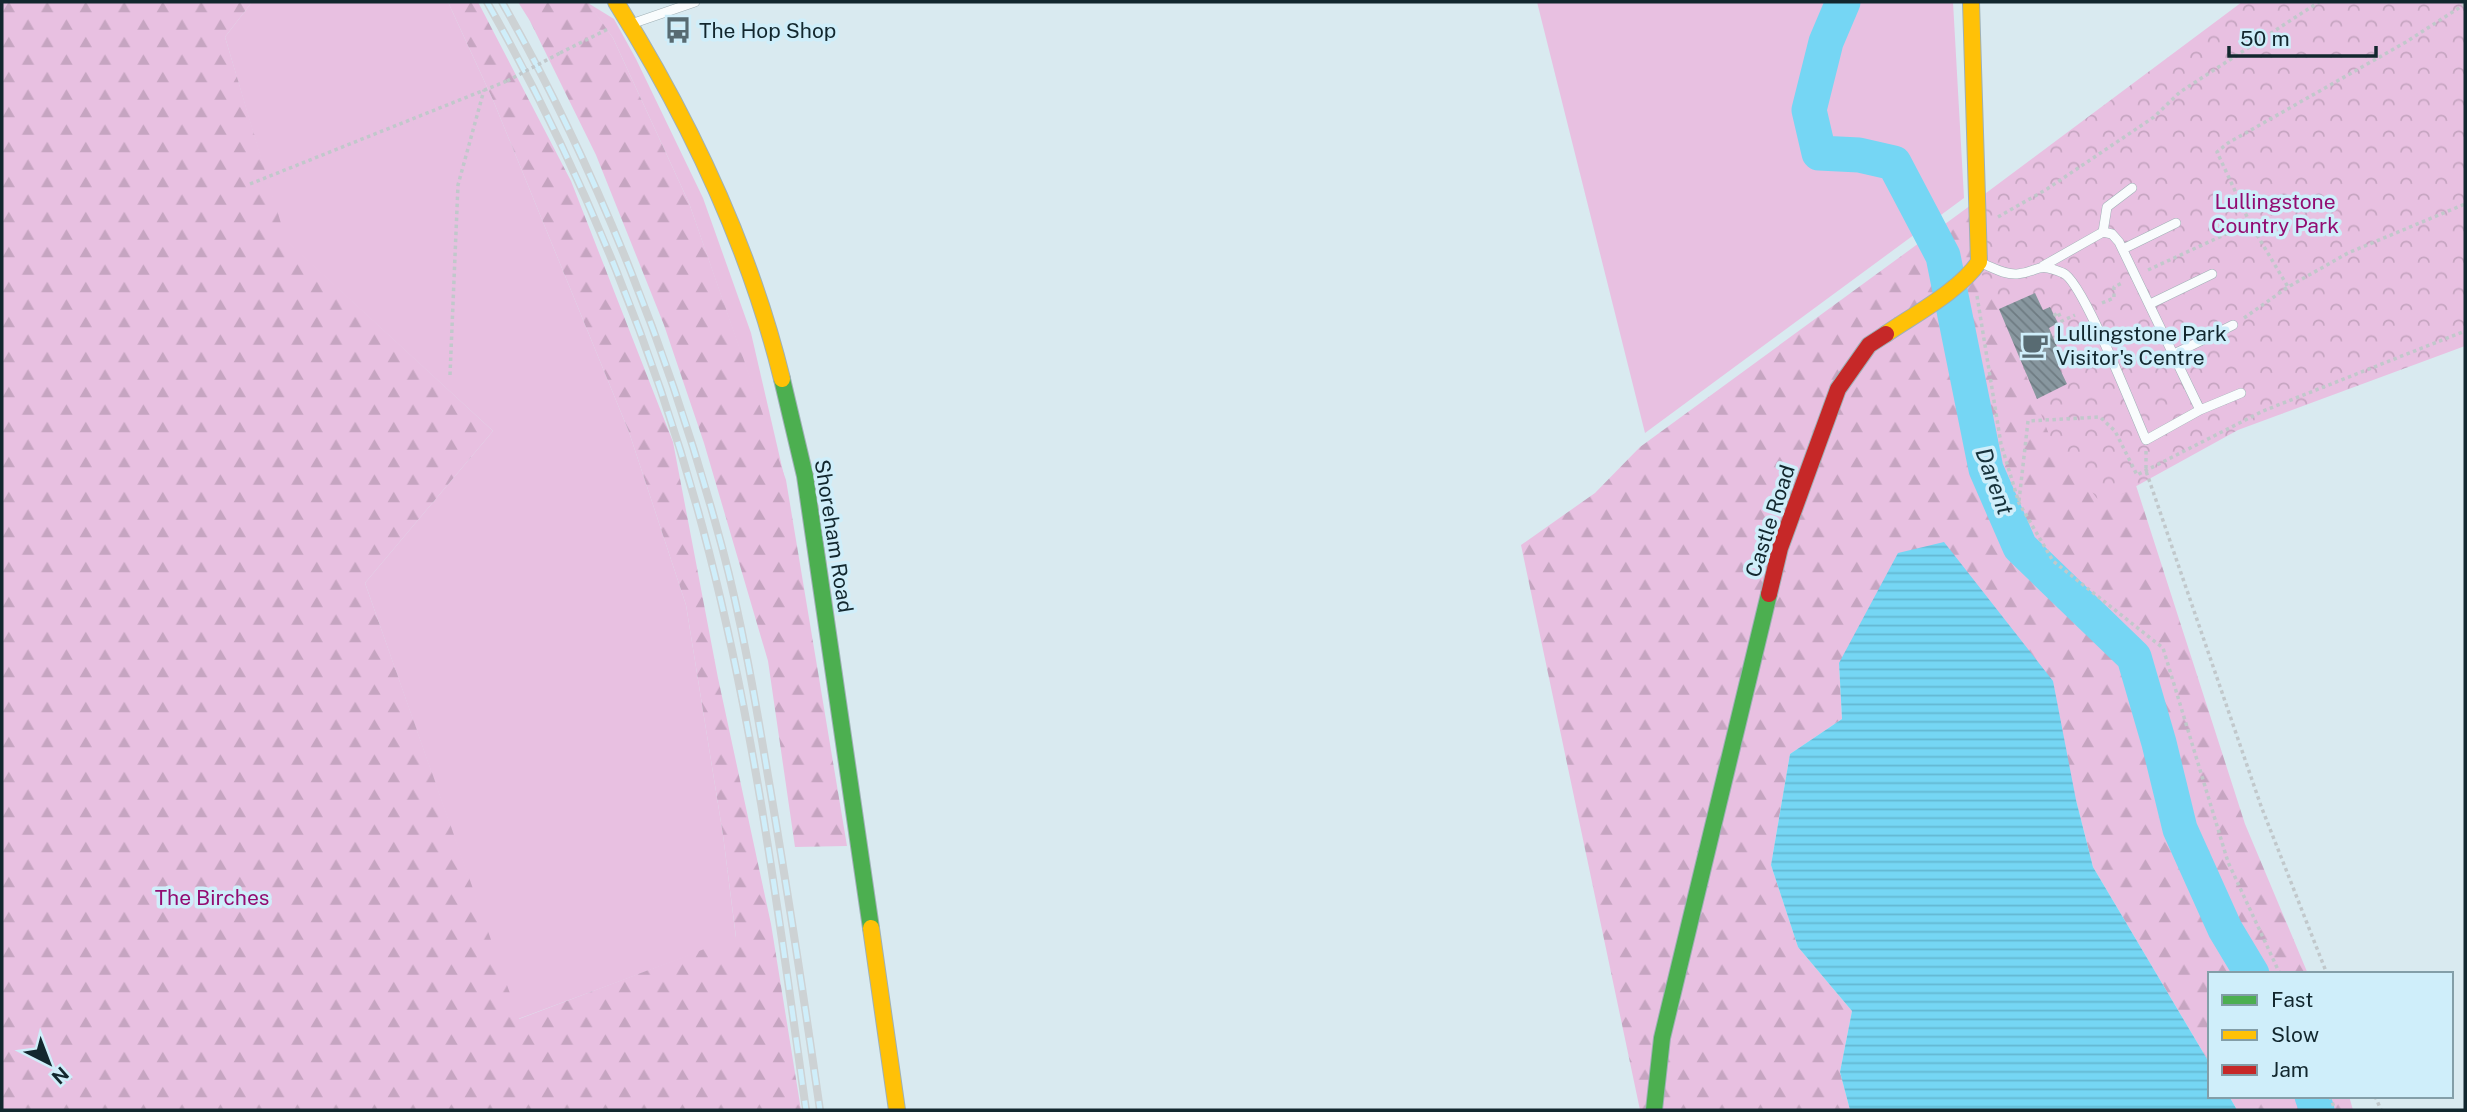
<svg xmlns="http://www.w3.org/2000/svg" width="2467" height="1112" viewBox="0 0 2467 1112" font-family="'Public Sans',sans-serif">
	<style>
		.green { fill: #e8c0e1 }
		.forest { fill: url(#forest-firs) }
		.park { fill: url(#park-crowns) }
		.water { fill: url(#water-rules) }
		.lines { fill: none; stroke-linecap: round; stroke-linejoin: round }
		.river { stroke: #75d6f4; stroke-width: 35 }
		.building { fill: url(#building-back-hatch) }
		.lane-casing { stroke: #9fb0b6; stroke-width: 10 }
		.fast-casing { stroke: #9fb0b6; stroke-width: 18 }
		.slow-casing { stroke: #9fb0b6; stroke-width: 18 }
		.jam-casing { stroke: #9fb0b6; stroke-width: 18 }
		.path { stroke: #c1c8cb; stroke-width: 3.5; stroke-dasharray: 3.5 3.5; stroke-linecap: butt }
		.lane { stroke: #f9fcfd; stroke-width: 9 }
		.fast { stroke: #4caf50; stroke-width: 16 }
		.slow { stroke: #ffc107; stroke-width: 16 }
		.jam { stroke: #c62828; stroke-width: 16 }
		.rail-casing { stroke: #cdd2d4; stroke-width: 8 }
		.rail { stroke: #cfeefa; stroke-width: 5; stroke-dasharray: 16; stroke-linecap: butt }
		.path-bridge { stroke: #c1c8cb; stroke-width: 3.5; stroke-dasharray: 3.5 3.5; stroke-linecap: butt }
		.labels { text-anchor: middle; dominant-baseline: central; stroke-width: 7; stroke-linejoin: round; paint-order: stroke }
		.poi-label { font-size: 21px; fill: #12272e; stroke: #cfeefa; text-anchor: start }
		.park-label { font-size: 21px; fill: #920c71; stroke: #cfeefa }
		.street-label { font-size: 21px; fill: #12272e; stroke: #cfeefa }
		.water-label { font-size: 23px; font-style: italic; fill: #17333c; stroke: #cfeefa }
	</style>
	<defs>
		<pattern id="forest-firs" width="22" height="20" patternUnits="userSpaceOnUse" patternTransform="scale(1.75)"><rect width="22" height="20" fill="#e8c0e1"/><path d="M5 1l3.5 6h-7zM16 11l3.5 6h-7z" fill="#c6a5c1"/></pattern>
		<pattern id="park-crowns" width="20" height="18" patternUnits="userSpaceOnUse" patternTransform="scale(1.75)"><rect width="20" height="18" fill="#e8c0e1"/><path d="M2 6a3 3 0 1 1 6 0M12 15a3 3 0 1 1 6 0" fill="none" stroke="#c6a5c1"/></pattern>
		<pattern id="water-rules" width="6" height="5" patternUnits="userSpaceOnUse" patternTransform="scale(1.75)"><rect width="6" height="5" fill="#75d6f4"/><path d="M0 2.5h6" fill="none" stroke="#64b8d2"/></pattern>
		<pattern id="building-back-hatch" width="6" height="6" patternUnits="userSpaceOnUse" patternTransform="scale(1.75)"><rect width="6" height="6" fill="#88979f"/><path d="M-1 5l2 2M0 0l6 6M5-1l2 2" fill="none" stroke="#6e7b82"/></pattern>
	</defs>
	<rect width="100%" height="100%" fill="#d9eaf0"/>
	<!-- green -->
	<path class="green" d="M252,2H448L493,100L629,432L686,605L723,835L736,938L518,1019L365,583L493,431L285,240L225,37Z
		M1537,2H1953L1964,198L1645,433Z
		M588,3L614,19L636,59L703,198L751,333L785,480L689,203L613,38Z"/>
	<!-- forest -->
	<path class="forest" d="M2,2H252L225,37L286,240L493,431L365,583L519,1019L736,937L723,835L686,605L629,432L493,100L448,2H478L571,181L673,442L718,678L771,924L801,1110H2Z
		M518,2H588L613,38L689,203L786,480L847,846L795,847L768,661L704,443L664,325L596,155L530,21Z
		M1971,205L2132,473L2245,824L2308,974H2210V1064L2093,867L2076,800L1839,663L1842,719L1790,754L1771,865L1798,947L1852,1011L1840,1072L1850,1110H1640L1521,545L1595,493L1640,447Z
		M2229,1096H2349L2353,1110H2237Z"/>
	<!-- park -->
	<path class="park" d="M2242,2H2465V346L2238,430L2102,505L2050,437L1996,298L1981,273L1982,196Z"/>
	<!-- water -->
	<path class="water" d="M1944,542L2053,681L2076,800L2093,867L2210,1064V1096H2229L2237,1110H1850L1840,1072L1852,1011L1798,947L1771,865L1790,754L1842,719L1839,663L1898,553Z"/>
	<g class="lines">
		<!-- river -->
		<path class="river" d="M1843,2L1826,42L1809,110L1819,153L1859,155L1894,163L1943,256L1986,469L2020,547L2134,657L2159,743L2180,829L2225,929L2252,974
			M2312,1096L2317,1110"/>
	</g>
	<!-- building -->
	<path class="building" d="M2035,293L2043,310L2050,307L2058,323L2049,328L2064,363L2058,365L2067,384L2037,399L1999,309Z"/>
	<g class="lines">
		<defs>
			<path id="lane" d="M634,23L695,2
				M2103,232L2107,207L2132,188
				M2123,249L2176,223
				M1981,263C1992,267 2004,275 2017,274C2040,272 2035,261 2063,273C2083,281 2134,413 2146,440L2200,410L2241,393
				M2043,266L2103,232L2112,234L2119,242L2200,410
				M2150,304L2212,274
				M2174,354L2233,325"/>
			<path id="fast" d="M782,379L805,476L871,928
				M1654,1110L1662,1038L1769,594"/>
			<path id="slow" d="M616,2C689,119 749,245 782,379
				M1886,334C1915,314 1959,291 1979,262L1971,2
				M871,928L897,1110"/>
			<path id="jam" d="M1769,594L1780,548L1838,389L1869,345L1886,334"/>
		</defs>
		<!-- lane casing -->
		<use href="#lane" class="lane-casing"/>
		<!-- fast casing -->
		<use href="#fast" class="fast-casing"/>
		<!-- slow casing -->
		<use href="#slow" class="slow-casing"/>
		<!-- jam casing -->
		<use href="#jam" class="jam-casing"/>
		<!-- path -->
		<path class="path" d="M560,53L608,29
			M250,184L507,81
			M1998,217L2047,189L2154,117L2180,92L2319,2
			M2250,223L2217,152L2228,143L2406,42L2465,4
			M2148,270L2250,223L2288,287
			M1977,296L2001,444L2019,503L2053,561L2163,648L2228,862L2280,974
			M2102,303L2114,298V287L2122,283
			M2054,316L2058,312L2062,321L2075,315
			M2244,318L2288,287L2348,253L2465,204
			M450,375L458,185L484,90
			M2146,451V471L2261,806L2327,974
			M2019,501L2028,421L2100,417L2115,431L2137,475L2263,411L2465,331
			M2330,1096L2335,1110
			M2375,1096L2381,1110"/>
		<!-- lane -->
		<use href="#lane" class="lane"/>
		<!-- fast -->
		<use href="#fast" class="fast"/>
		<!-- slow -->
		<use href="#slow" class="slow"/>
		<!-- jam -->
		<use href="#jam" class="jam"/>
		<defs>
			<path id="rail" d="M487,2C583,171 661,364 709,552C756,735 780,924 806,1110
				M502,2C598,170 672,360 722,547C742,622 755,699 768,776C787,887 804,998 820,1110"/>
		</defs>
		<!-- rail casing -->
		<use href="#rail" class="rail-casing"/>
		<!-- rail -->
		<use href="#rail" class="rail"/>
		<!-- path-bridge -->
		<path class="path-bridge" d="M507,81L560,53"/>
	</g>
	<!-- icons -->
	<defs>
		<symbol id="bus-bare" viewBox="-9 -9 18 18"><path d="M-5-6H5V4H4V6H2V4H-2V6H-4V4H-5ZM-3.5-4V0h7V-4ZM-3.5 1.2v1.5H-2V1.2ZM2 1.2v1.5H3.5V1.2Z" fill="#586b72" stroke="#cfeefa" stroke-width="2.5" paint-order="stroke"/></symbol>
		<symbol id="cafe-bare" viewBox="-9 -9 18 18"><path d="M-5.5-4.5H6V0H3Q3 3.5 0 3.5H-2.5Q-5.5 3.5-5.5 0ZM3-3.2v2h1.7v-2ZM-6 4.5H4V6H-6Z" fill="#586b72" stroke="#cfeefa" stroke-width="2.5" paint-order="stroke"/></symbol>
	</defs>
	<g fill-rule="evenodd">
		<use href="#bus-bare" x="659" y="11" width="38" height="38"/>
		<use href="#cafe-bare" x="2016" y="326" width="38" height="38"/>
	</g>
	<g class="labels">
		<!-- poi labels -->
		<g class="poi-label">
			<text x="699" y="30">The Hop Shop</text>
			<text x="2056" y="333">Lullingstone Park<tspan x="2056" dy="24">Visitor's Centre</tspan></text>
		</g>
		<!-- park labels -->
		<g class="park-label">
			<text x="2275" y="201">Lullingstone<tspan x="2275" dy="24">Country Park</tspan></text>
			<text x="212" y="897">The Birches</text>
		</g>
		<!-- street labels -->
		<g class="street-label">
			<text transform="translate(1770 521) rotate(-72)">Castle Road</text>
			<text transform="translate(834 536) rotate(81)">Shoreham Road</text>
		</g>
		<!-- water labels -->
		<g class="water-label">
			<text transform="translate(1995 481) rotate(70)">Darent</text>
		</g>
	</g>
	<!-- border -->
	<rect width="2467" height="1112" fill="none" stroke="#12272e" stroke-width="7"/>
	<!-- legend -->
	<rect x="2208" y="972" width="245" height="126" fill="#cfeefa" stroke="#839ea8" stroke-width="2"/>
	<rect x="2222" y="995" width="35" height="10" fill="#4caf50" stroke="#839ea8" stroke-width="2"/>
	<text x="2271" y="1007" font-size="21" fill="#12272e">Fast</text>
	<rect x="2222" y="1030" width="35" height="10" fill="#ffc107" stroke="#839ea8" stroke-width="2"/>
	<text x="2271" y="1042" font-size="21" fill="#12272e">Slow</text>
	<rect x="2222" y="1065" width="35" height="10" fill="#c62828" stroke="#839ea8" stroke-width="2"/>
	<text x="2271" y="1077" font-size="21" fill="#12272e">Jam</text>
	<!-- north arrow -->
	<g transform="translate(49 1063) rotate(138)" stroke="#cfeefa" stroke-width="5" paint-order="stroke">
	<path d="M0-5L12 26L0 18L-12 26Z" fill="#12272e"/>
	<text y="-10" font-size="19" font-weight="bold" text-anchor="middle" fill="#12272e">N</text>
	</g>
	<!-- scale -->
	<path d="M2229 46v10h147v-10" fill="none" stroke="#12272e" stroke-width="3.5"/>
	<text x="2240" y="46" font-size="21" fill="#12272e" stroke="#cfeefa" stroke-width="5" paint-order="stroke">50 m</text>
</svg>
